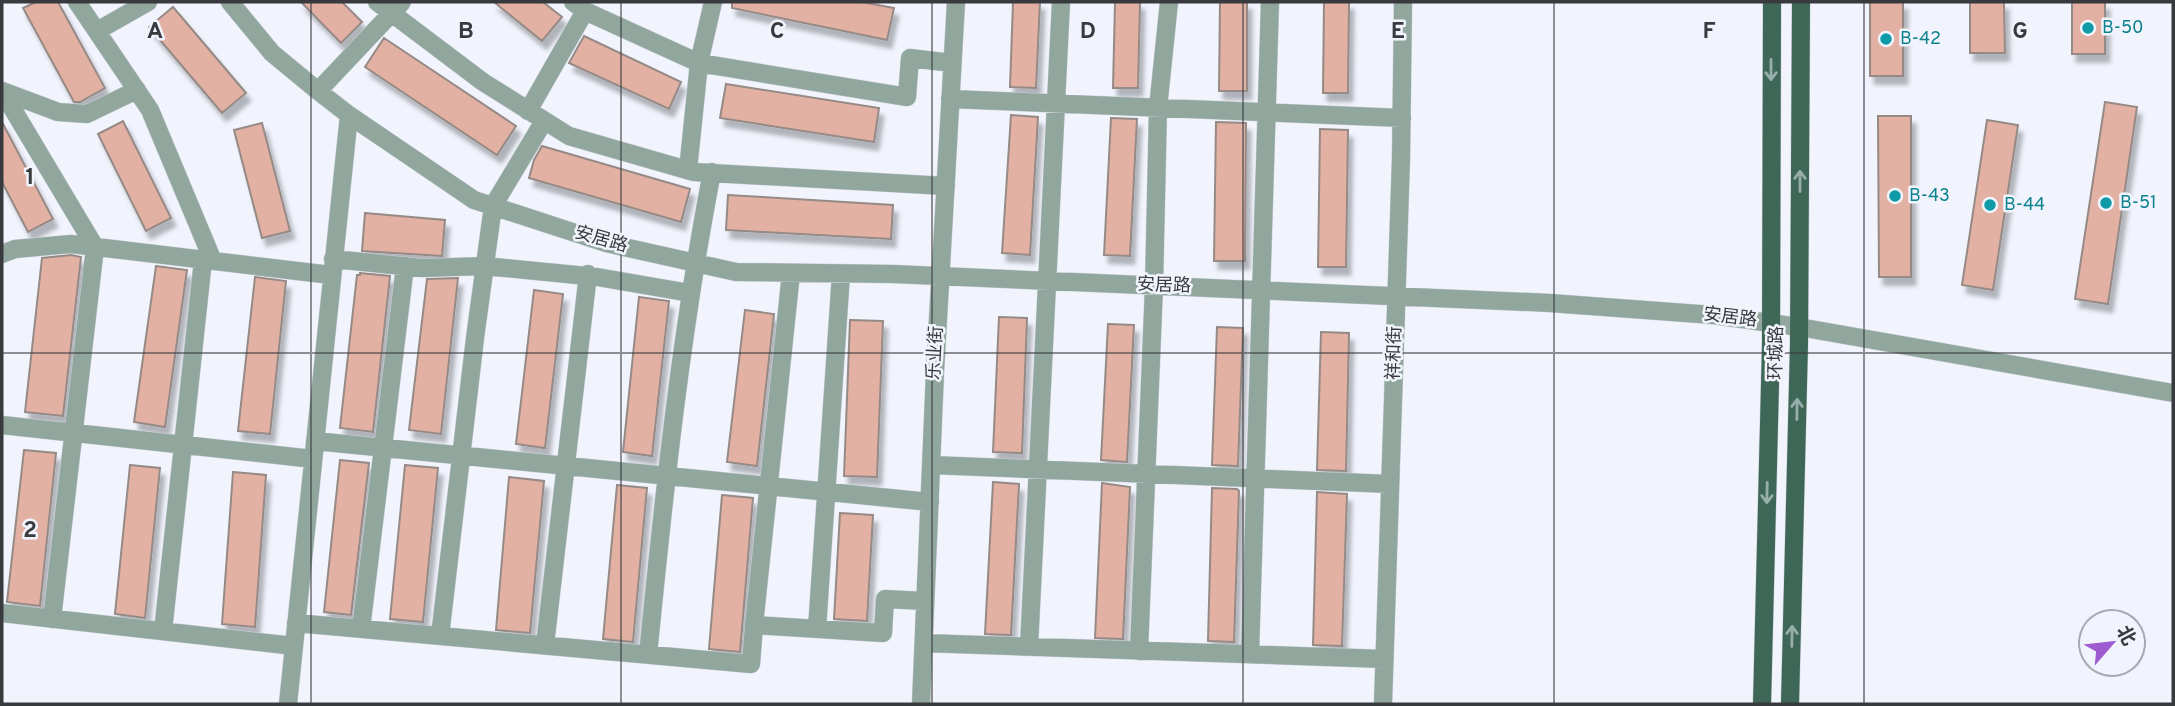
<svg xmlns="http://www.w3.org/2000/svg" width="2175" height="706" viewBox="0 0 2175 706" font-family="Overpass,'Noto Sans SC',sans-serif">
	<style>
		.building { fill: #e2b1a3; stroke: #968a86; stroke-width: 2; filter: url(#shadow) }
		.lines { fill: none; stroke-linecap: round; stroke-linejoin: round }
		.minor-casing { stroke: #cccfd7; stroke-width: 19 }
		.major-casing { stroke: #cccfd7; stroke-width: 19 }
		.minor { stroke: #91a79e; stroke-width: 18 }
		.major { stroke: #3f6758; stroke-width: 18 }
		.oneway { stroke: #98aeaa }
		.grid { fill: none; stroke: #383a3e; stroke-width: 2; stroke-opacity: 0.55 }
		.culture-dot { fill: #0f9aa8; stroke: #f1f4fd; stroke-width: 2.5 }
		.labels { text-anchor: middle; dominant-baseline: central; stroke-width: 5; stroke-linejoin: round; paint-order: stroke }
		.culture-label { font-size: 18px; fill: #0d838f; stroke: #f1f4fd; text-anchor: start }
		.street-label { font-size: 18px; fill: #383a3e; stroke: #f1f4fd }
		.grid-label { font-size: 23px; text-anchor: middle; font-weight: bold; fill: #383a3e; stroke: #f1f4fd; stroke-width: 5; stroke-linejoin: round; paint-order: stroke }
	</style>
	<defs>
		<filter id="shadow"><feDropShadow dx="4.5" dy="8" stdDeviation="2" flood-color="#0004"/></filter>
	</defs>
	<rect width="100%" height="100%" fill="#f1f4fd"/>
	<!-- building -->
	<path class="building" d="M36,2H58L105,88L80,102H74L23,8Z
		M301,2H342L362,22L341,43Z
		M494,2H543L562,17L542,41Z
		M732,2H862L894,8L887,40L732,8Z
		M1013,2H1040L1036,88L1010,87Z
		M1115,2H1140L1138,88H1113Z
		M1220,2H1247V91H1219Z
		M1324,2H1349L1348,93H1323Z
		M1870,2H1903V76H1870Z
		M1970,2H2004L2005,53H1970Z
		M2072,2H2105V54H2072Z
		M173,7L246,93L222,113L149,27Z
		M584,36L681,82L669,109L569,63Z
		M384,38L516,126L497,155L365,67Z
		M726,84L879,108L874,142L720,118Z
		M2105,102L2137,107L2108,304L2075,299Z
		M1011,115L1038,117L1030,255L1002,253Z
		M1878,116H1911V277H1879Z
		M1111,118L1137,119L1130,256L1104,255Z
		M1987,120L2018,125L1993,290L1962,285Z
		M123,121L171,218L146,231L98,134Z
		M2,122L53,219L28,232L2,182Z
		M1216,122L1246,123L1245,261H1214Z
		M262,123L290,231L262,238L234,130Z
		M1320,129L1348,130L1346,267H1318Z
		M542,146L690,189L681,222L529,178L534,160Z
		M728,195L893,205L891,239L726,230Z
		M365,213L445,220L442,256L362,251Z
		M71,255L81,257L63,416L25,412L42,258Z
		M156,266L187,270L165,427L134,422Z
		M360,273L390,276L373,432L340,428L357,275H360Z
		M255,277L286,281L270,434L238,431Z
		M458,278L441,434L409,430L427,279Z
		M534,290L563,294L545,448L516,444Z
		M639,297L669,301L652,456L623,452Z
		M745,310L774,314L757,466L727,462Z
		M999,317L1027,318L1022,453L993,452Z
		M850,320L883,321L877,477L844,476Z
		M1108,324L1134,325L1127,462L1101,460Z
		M1217,327L1243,328L1238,466L1212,465Z
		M1321,332L1349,333L1346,471L1317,470Z
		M24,450L56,453L40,606L7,602Z
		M340,460L369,463L351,615L324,612Z
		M130,465L160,468L145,618L115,614Z
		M405,465L438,468L423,622L390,619Z
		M233,472L266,475L255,627L222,624Z
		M509,477L544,481L530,633L496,630Z
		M993,482L1019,484L1011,635L985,634Z
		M1102,483L1130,487L1123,639L1095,638Z
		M617,485L647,488L633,642L603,639Z
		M1212,488L1237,489L1239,491L1234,642L1208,641Z
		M1317,492L1347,494L1342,646L1313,645Z
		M722,495L753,498L740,652L709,649Z
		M840,513L873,515L867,621L834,619Z"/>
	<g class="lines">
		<defs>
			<path id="minor" d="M77,2L150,110L213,261
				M230,2L272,53L318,91L349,115L474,200L606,243L736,272L893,274L1550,303L1713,315L1799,327L2173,393
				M377,2L483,82L569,136L694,172L946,186
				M573,2L585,11L699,63L907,97L910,58L952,63
				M97,31L148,2
				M2,91L95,247L52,619
				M2,91L58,112L87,114L137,90
				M318,91L402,2
				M950,99L1402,118
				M528,111L585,11
				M688,170L699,63L713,2
				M2,254L15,249L71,244L331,275
				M333,259L422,268L485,266L597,277L690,293
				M2,425L313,459
				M315,441L930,502
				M931,465L1390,484
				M2,613L294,646
				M296,623L751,664L754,625L883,633L885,599L925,601
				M754,625L791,273
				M361,629L405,266
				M817,629L841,274
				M163,631L203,260
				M440,636L475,338L493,206L544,121
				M924,643L1384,659
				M545,645L588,274
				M1029,647L1061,2
				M1139,651L1154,286L1158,108L1169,2
				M1250,654L1270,2
				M648,655C664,493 681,332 712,172
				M288,704L349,115
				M921,704L935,372L956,2
				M1383,704L1401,158L1403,2"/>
			<path id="major" d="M1762,704L1771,344L1772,2
				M1790,704L1799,344L1801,2"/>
		</defs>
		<!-- minor casing -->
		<use href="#minor" class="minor-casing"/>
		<!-- major casing -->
		<use href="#major" class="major-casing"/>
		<!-- minor -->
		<use href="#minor" class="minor"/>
		<!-- major -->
		<use href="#major" class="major"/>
	</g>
	<!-- one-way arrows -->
	<defs><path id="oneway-shaft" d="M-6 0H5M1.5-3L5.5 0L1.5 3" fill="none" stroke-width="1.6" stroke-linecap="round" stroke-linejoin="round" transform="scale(1.75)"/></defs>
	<g class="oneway">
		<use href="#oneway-shaft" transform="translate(1771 70) rotate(90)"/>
		<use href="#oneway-shaft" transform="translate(1800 181) rotate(-90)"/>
		<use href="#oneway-shaft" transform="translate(1797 409) rotate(-89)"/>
		<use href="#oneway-shaft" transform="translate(1767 493) rotate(91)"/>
		<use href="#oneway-shaft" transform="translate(1792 636) rotate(-89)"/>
	</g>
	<!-- grid -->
	<path class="grid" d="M311,2V704M621,2V704M932,2V704M1243,2V704M1554,2V704M1864,2V704M2,353H2173"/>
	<!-- markers -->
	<g class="culture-dot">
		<circle cx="2088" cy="28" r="7"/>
		<circle cx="1886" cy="39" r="7"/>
		<circle cx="1895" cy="196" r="7"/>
		<circle cx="2106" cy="203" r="7"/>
		<circle cx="1990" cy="205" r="7"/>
	</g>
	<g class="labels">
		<!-- culture labels -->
		<g class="culture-label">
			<text x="2102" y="28">B-50</text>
			<text x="1900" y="39">B-42</text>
			<text x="1909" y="196">B-43</text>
			<text x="2120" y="203">B-51</text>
			<text x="2004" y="205">B-44</text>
		</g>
		<!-- street labels -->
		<g class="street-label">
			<text transform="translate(601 240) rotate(16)">安居路</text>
			<text transform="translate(1164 286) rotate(2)">安居路</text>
			<text transform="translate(1730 318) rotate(7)">安居路</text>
			<text transform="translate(936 353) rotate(-87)">乐业街</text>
			<text transform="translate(1395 353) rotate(-88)">祥和街</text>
			<text transform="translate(1777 353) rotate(-89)">环城路</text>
		</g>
	</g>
	<g class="grid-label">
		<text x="155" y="38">A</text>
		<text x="466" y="38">B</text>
		<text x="777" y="38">C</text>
		<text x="1088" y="38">D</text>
		<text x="1398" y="38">E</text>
		<text x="1709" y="38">F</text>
		<text x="2020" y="38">G</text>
		<text x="30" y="184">1</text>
		<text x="30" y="537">2</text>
	</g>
	<!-- border -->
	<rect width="2175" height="706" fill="none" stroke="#383a3e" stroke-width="7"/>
	<!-- north arrow -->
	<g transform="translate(2112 643) rotate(62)"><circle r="33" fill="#f1f4fd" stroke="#a7aab1" stroke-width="2"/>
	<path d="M0-5L12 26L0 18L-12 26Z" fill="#9e5acf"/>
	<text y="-10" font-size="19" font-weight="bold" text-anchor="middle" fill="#383a3e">北</text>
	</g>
</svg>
